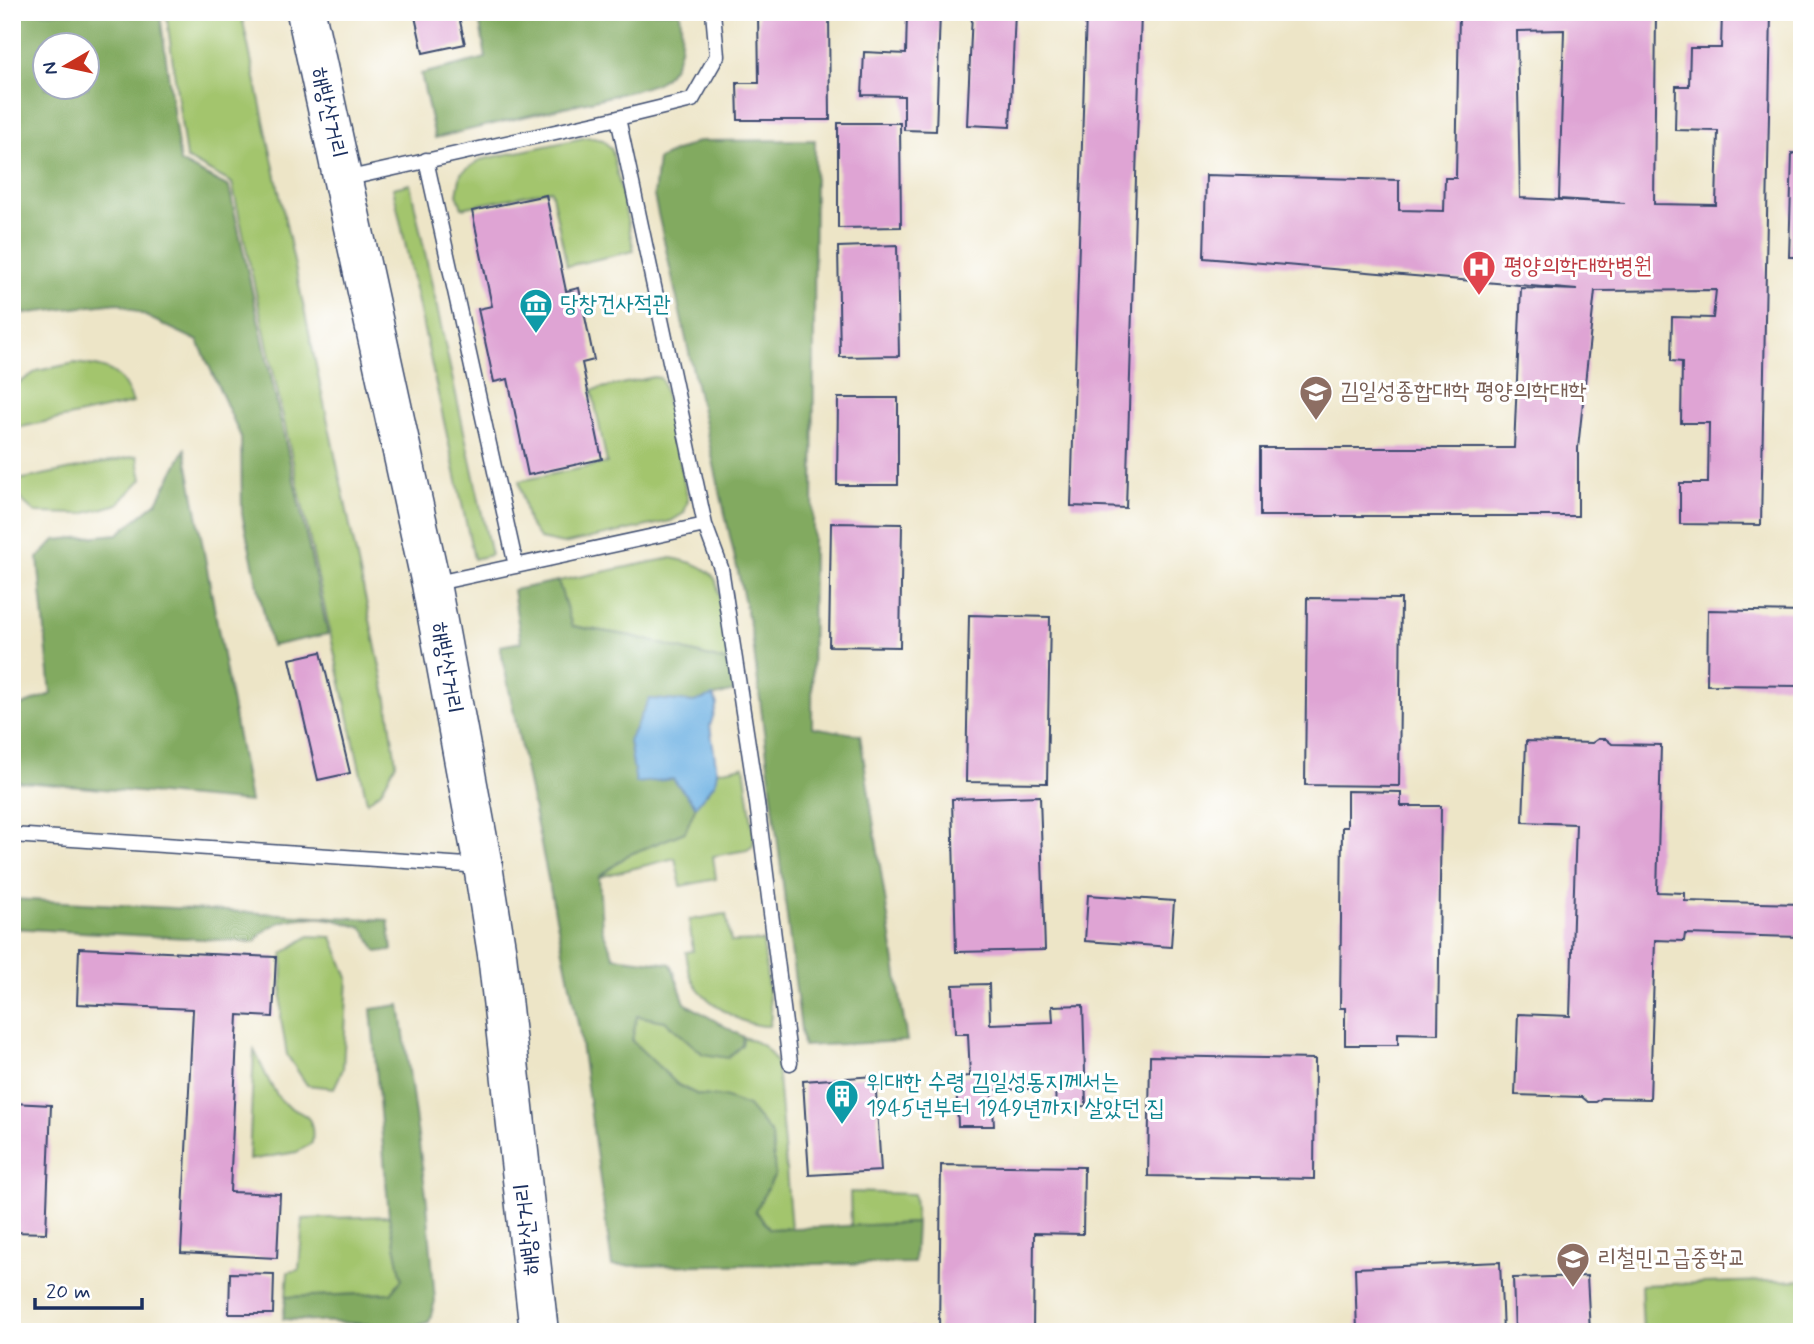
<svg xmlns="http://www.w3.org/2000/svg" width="1814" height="1344" viewBox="0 0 1814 1344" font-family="Mynerve,'Poor Story',sans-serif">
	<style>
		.green { fill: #a3c56d; stroke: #5f7a66; stroke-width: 2 }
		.forest { fill: #82aa60; stroke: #4e6c5f; stroke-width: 2; fill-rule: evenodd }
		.water { fill: #6cb0e2; stroke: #4470a0; stroke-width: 2 }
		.building { fill: #dfa4d4; fill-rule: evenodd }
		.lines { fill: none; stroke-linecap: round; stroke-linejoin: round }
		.lane-casing { stroke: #3a4a6e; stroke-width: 17 }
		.secondary-casing { stroke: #3a4a6e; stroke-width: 41 }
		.lane { stroke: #fff; stroke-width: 14 }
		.secondary { stroke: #fff; stroke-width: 38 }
		.labels { text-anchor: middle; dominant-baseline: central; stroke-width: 6; stroke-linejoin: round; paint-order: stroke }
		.street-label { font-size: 23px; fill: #1b2f5e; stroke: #fff }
		.health-label { font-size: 23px; fill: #be3a42; stroke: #fff; text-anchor: start }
		.culture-label { font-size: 23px; fill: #0d838f; stroke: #fff; text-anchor: start }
		.education-label { font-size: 23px; fill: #785e54; stroke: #fff; text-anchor: start }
	</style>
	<rect width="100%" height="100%" fill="#fff"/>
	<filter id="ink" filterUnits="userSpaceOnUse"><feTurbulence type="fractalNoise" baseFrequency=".0143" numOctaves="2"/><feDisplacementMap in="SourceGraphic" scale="14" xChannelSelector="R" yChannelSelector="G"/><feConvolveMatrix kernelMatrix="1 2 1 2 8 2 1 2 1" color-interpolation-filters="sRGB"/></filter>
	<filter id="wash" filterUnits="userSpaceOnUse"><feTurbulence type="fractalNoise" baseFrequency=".00686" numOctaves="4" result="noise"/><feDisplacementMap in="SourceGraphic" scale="28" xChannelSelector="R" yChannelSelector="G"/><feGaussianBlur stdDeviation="1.57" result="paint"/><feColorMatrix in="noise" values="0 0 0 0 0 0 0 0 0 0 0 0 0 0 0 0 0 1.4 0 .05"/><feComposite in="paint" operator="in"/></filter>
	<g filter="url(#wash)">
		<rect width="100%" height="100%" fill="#ede5c7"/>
		<!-- green -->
		<path class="green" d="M166,12H241L387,700L396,763L381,791L367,802L232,183L186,158Z
			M588,137L603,140L612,150L634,251L567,266L551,190L462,208L457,194L461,173L480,160Z
			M410,184L491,555L474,559L393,188Z
			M75,363C108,367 121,369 133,403L12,429V388L37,371Z
			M654,377L660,378L663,383L688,500L684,513L671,521L563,544L540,539L528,522L519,481L607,463L592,390Z
			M137,456L142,479L118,504L82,514L36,513L20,499L13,481Z
			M671,558C687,561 706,565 715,579C720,587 727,648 729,662L632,636L572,626L558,581Z
			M744,766L754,837L753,846L747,850L713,856L716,879L681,886L675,858L599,877L628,855L685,832L696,806L715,783L717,771Z
			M726,914L731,942L763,941L771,1017L769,1026C742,1027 699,1000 690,974C688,967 687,959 686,952L693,951L689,920Z
			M309,936L332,937L348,978L343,1069L334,1088L307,1085L287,1055L281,1019L283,953Z
			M636,1016L665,1021L703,1054L742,1045L743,1037C761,1043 769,1047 777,1065L791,1228L770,1229L755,1211L724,1097L698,1095L678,1085L632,1041Z
			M254,1050C262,1065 269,1086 280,1099C296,1118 316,1106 312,1143L297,1152L249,1160Z
			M850,1192L914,1194L916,1223L851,1226Z
			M389,1216L402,1279L391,1293L286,1297L288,1272L299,1270L303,1219Z
			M1802,1280V1332H1643L1641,1285Z"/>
		<!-- forest -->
		<path class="forest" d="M12,12L160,14L180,162L229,187L328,634L271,646L242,514L241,437L198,341L118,303L12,315ZM46,46H88V88H46Z
			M478,12H680C683,37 683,63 662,80C655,85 644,87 636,90L435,138L421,74L486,58Z
			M815,140L812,727L860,735L907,1041L803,1046L752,635L654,196L658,159L699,141Z
			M185,449L250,802L12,781V709L51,694L38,558L55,540L118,534L157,502Z
			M558,581L572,626L632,636L729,662L734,691L694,702L649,699L673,779L696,806L685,832L628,855L599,877L602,929L614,957L671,964L685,1003L743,1037L742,1045L728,1058L703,1054L665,1021L637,1016L632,1041L678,1085L698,1095L724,1097L748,1106L772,1135L775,1175L755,1211L770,1229L916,1223L914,1263L612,1266L579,1029L500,646L521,642L513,590Z
			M12,899L388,920L392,950L377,952C373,946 368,933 362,928C359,926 351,925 346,923C318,914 273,914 255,942L12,928Z
			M400,1005L427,1202L435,1301L429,1322L414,1327L283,1319L286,1297L391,1293L402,1279L389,1216L371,1009Z"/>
		<!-- water -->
		<path class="water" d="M713,696L717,704L710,726L717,771L715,783L696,806L673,779L636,783L629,741L649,699L694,702Z"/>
		<g id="blocks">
			<!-- building -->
			<path class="building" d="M414,12H458L465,44L423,53Z
				M758,12H829L830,120H738L737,83H759Z
				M907,12H940L936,131L904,130V96L862,95L864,52L906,54Z
				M972,12H1015L1010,127L967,125Z
				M1086,12H1141L1126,508L1071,506Z
				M1459,12H1656L1654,204L1716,205L1718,131L1675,130L1676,86H1689L1690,48H1721L1722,12H1771L1761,525L1680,524V483H1708L1709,423H1681L1682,362L1671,361L1672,317L1713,318L1716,290L1595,291L1578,448V516H1260V448H1514L1521,288L1577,290L1204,258L1206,175L1399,180V210L1444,211L1445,178H1456ZM1564,30L1559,199L1625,203L1520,198L1517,31Z
				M838,123H900L901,227L838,228Z
				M1792,153L1802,154V257H1789Z
				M546,195L566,291L579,288L594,360L582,363L602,459L528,475L508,379L494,382L478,309L492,306L472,211Z
				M897,245L899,356L840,357L838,247Z
				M838,398H898V485H837Z
				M831,523L902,524L900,647L829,646Z
				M1307,598L1401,599L1399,786L1305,785Z
				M1708,610L1802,612V686L1707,685Z
				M969,615L1050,617L1047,783L966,782Z
				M321,652L350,773L318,780L290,659Z
				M1598,739H1606L1612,744L1661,745L1657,892L1685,893V901L1802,904V937L1685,934L1684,941L1655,940L1650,1099L1602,1098L1596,1102H1588L1582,1097L1515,1095L1518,1014L1570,1016L1576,824L1523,822L1526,741L1592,743Z
				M1347,791L1401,792V806H1441L1438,1034L1398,1033V1045H1345V1008H1340L1342,827H1347Z
				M1040,796L1045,950L956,952L952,799Z
				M1088,895L1174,901L1171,947L1085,941Z
				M79,948L276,957L273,1017L238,1015L230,1192L280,1194L277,1258L181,1253L193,1009L77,1004Z
				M989,984L990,1024L1053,1022L1052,1006L1083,1005L1086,1106L1056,1107L1055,1088L992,1090L994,1126H958L956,1077L970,1076L968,1034H955L953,985Z
				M1150,1056L1315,1059L1314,1179L1148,1176Z
				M875,1076L881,1171L809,1175L803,1081Z
				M12,1103L51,1105L46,1233L12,1232Z
				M941,1165L1084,1167L1083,1234L1034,1233L1033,1332H939Z
				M1500,1262L1503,1332H1357L1355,1268Z
				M230,1273L274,1274L273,1314H229Z
				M1587,1276L1590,1332H1515L1513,1278Z
				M914,1327V1332H783V1329Z"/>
		</g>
	</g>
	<g filter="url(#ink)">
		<use href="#blocks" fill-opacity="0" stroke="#3a4a6e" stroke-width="2"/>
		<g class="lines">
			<defs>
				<path id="lane" d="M713,12L717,56L692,100L618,118L705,525L721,568L757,803L790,1063
					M426,160L516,566
					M345,179L618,118
					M432,584L705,525
					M12,835L482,866"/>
				<path id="secondary" d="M306,12L431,584L483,866L497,954L539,1332"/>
			</defs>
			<!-- lane casing -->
			<use href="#lane" class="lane-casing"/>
			<!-- secondary casing -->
			<use href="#secondary" class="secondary-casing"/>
			<!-- lane -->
			<use href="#lane" class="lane"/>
			<!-- secondary -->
			<use href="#secondary" class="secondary"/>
		</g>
	</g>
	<!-- icons -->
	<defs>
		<symbol id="hospital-pin" viewBox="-11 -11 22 30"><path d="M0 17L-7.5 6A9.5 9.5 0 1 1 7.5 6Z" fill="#e0444e" stroke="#fff"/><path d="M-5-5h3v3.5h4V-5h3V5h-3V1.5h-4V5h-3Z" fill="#fff"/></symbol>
		<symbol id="museum-pin" viewBox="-11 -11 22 30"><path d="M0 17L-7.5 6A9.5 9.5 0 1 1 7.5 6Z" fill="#0f9aa8" stroke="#fff"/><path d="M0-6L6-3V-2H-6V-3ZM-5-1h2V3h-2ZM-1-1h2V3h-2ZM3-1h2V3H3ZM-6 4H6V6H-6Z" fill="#fff"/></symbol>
		<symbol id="university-pin" viewBox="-11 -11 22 30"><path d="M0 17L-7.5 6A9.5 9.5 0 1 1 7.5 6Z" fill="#8d6e63" stroke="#fff"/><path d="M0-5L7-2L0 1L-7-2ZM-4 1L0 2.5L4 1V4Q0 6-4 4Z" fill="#fff"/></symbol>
		<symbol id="building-pin" viewBox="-11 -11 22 30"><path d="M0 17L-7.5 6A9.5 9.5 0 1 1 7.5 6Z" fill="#0f9aa8" stroke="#fff"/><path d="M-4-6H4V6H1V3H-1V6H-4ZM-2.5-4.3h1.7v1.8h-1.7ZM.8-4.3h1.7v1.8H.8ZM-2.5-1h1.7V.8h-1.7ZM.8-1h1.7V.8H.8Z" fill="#fff"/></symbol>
		<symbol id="school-pin" viewBox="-11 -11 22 30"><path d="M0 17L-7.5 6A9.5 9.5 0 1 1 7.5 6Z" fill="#8d6e63" stroke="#fff"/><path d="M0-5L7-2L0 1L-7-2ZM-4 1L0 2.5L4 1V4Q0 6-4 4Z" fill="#fff"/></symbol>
	</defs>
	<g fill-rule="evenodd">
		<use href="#hospital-pin" x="1460" y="248" width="38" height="52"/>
		<use href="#museum-pin" x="517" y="286" width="38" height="52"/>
		<use href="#university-pin" x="1297" y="373" width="38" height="52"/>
		<use href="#building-pin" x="823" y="1077" width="38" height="52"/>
		<use href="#school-pin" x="1554" y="1240" width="38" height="52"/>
	</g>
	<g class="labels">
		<!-- street labels -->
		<g class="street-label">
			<text transform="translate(328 113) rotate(77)">해방산거리</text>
			<text transform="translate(446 668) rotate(80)">해방산거리</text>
			<text transform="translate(528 1229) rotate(-96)">해방산거리</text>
		</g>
		<!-- health labels -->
		<g class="health-label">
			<text x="1504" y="267">평양의학대학병원</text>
		</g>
		<!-- culture labels -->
		<g class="culture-label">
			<text x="560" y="305">당창건사적관</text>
			<text x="866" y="1083">위대한 수령 김일성동지께서는<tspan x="866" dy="26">1945년부터 1949년까지 살았던 집</tspan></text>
		</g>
		<!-- education labels -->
		<g class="education-label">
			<text x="1340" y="392">김일성종합대학 평양의학대학</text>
			<text x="1598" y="1259">리철민고급중학교</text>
		</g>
	</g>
	<!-- margin -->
	<rect width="1814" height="1344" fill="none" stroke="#fff" stroke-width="42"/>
	<!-- north arrow -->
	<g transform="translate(66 66) rotate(261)"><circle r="33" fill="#ffffff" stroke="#a4acbf" stroke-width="2"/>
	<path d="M0-5L12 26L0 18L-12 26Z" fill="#c8321e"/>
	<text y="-10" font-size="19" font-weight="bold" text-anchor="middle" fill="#1b2f5e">N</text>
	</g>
	<!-- scale -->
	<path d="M35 1298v10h107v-10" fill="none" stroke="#1b2f5e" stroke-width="3.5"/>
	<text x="46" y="1298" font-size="21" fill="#1b2f5e" stroke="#ffffff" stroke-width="5" paint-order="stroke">20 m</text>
</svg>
